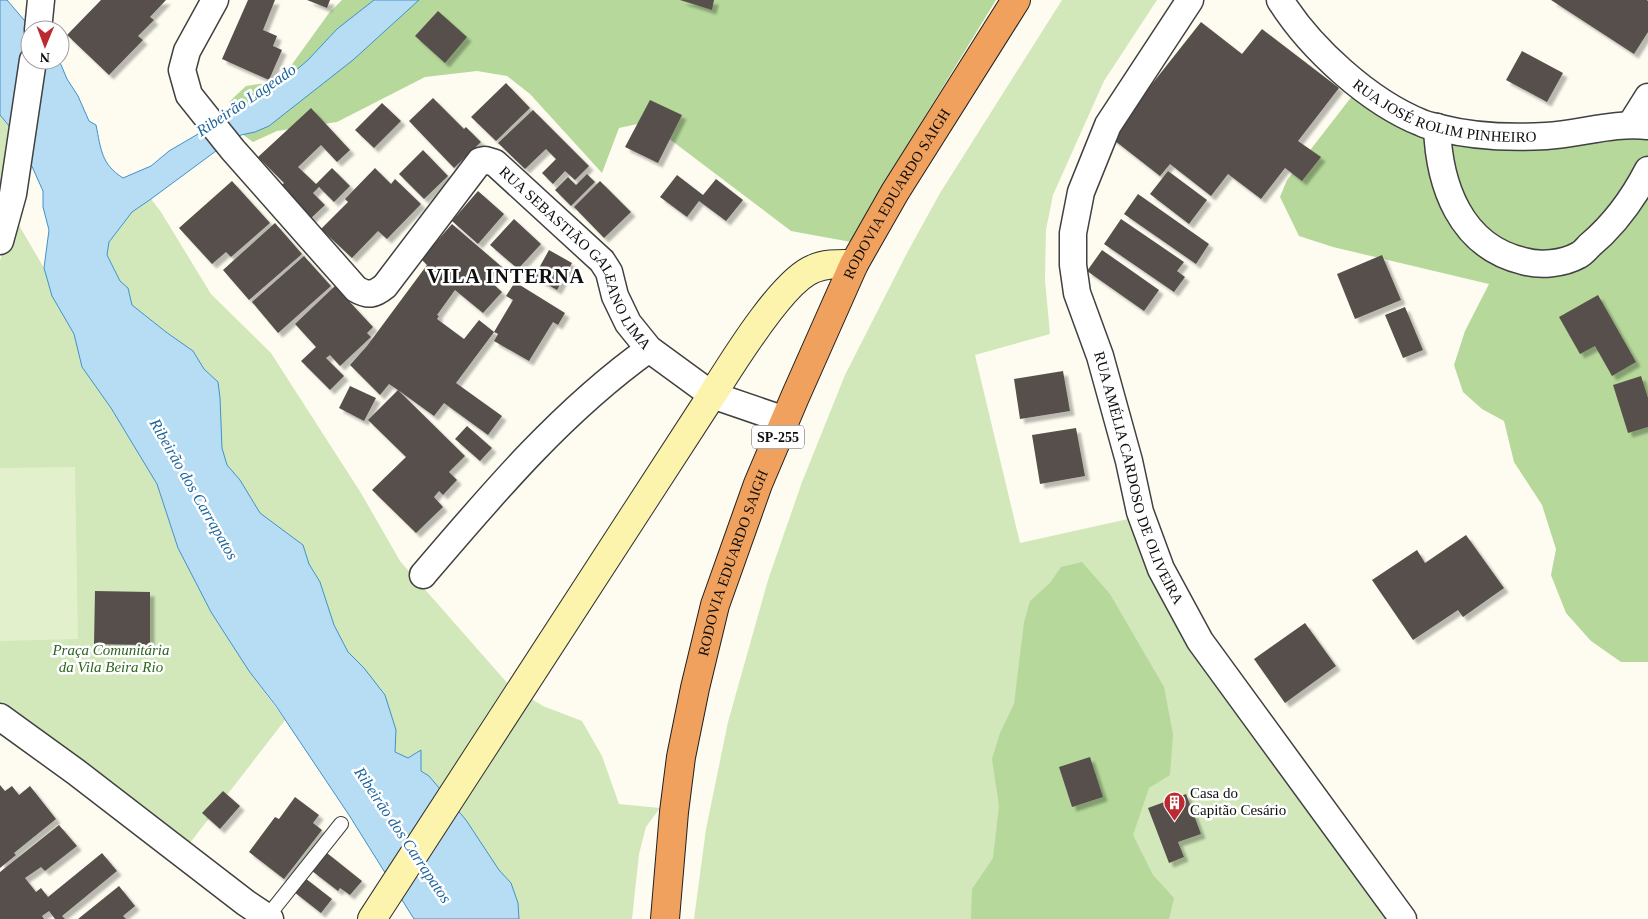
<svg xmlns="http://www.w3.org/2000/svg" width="1648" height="919" viewBox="0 0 1648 919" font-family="Georgia,serif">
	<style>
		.green { fill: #d2e8bb }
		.forest { fill: #b6d89a }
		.pitch { fill: #e3f0cc }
		.water { fill: #b6ddf4; stroke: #4091c9 }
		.building { fill: #57504b; filter: url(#shadow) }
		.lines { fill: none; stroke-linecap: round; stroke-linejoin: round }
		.lane-casing { stroke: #414141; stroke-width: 16 }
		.street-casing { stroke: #414141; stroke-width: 29 }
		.secondary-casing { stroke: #303030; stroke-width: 30 }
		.highway-casing { stroke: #1f1f1f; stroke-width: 30 }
		.lane { stroke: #fff; stroke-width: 14 }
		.street { stroke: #fff; stroke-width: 26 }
		.secondary { stroke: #fcf4ad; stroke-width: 28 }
		.highway { stroke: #efa15d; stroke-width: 28 }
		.labels { text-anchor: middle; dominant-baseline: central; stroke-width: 5; stroke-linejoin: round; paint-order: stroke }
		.shield { fill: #fff; stroke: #565656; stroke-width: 1 }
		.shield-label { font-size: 14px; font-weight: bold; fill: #0e0e0e }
		.street-label { font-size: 15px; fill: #0e0e0e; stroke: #fff }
		.park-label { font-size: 15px; font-style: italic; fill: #2e6420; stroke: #fff }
		.poi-label { font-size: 15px; fill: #0e0e0e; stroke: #fff; text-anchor: start }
		.water-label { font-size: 16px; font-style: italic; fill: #1b639c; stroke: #fff }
		.district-label { font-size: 20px; font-weight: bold; letter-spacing: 1px; fill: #0e0e0e; stroke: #fff }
	</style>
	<defs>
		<filter id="shadow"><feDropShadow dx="4.5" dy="4.5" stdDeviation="1" flood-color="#0004"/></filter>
	</defs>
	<rect width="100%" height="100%" fill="#fefcf0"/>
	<!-- green -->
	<path class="green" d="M1062,0H1157L1104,81L1053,195L1046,230L1045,280L1050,334L975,355L1020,543L1146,515L1166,569L1408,919H694L706,829L728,722L768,580L802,482L845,375L907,253L940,193Z
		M0,115L15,133L0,216Z
		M151,199L161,212L211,294L271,353L361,493L400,561L509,685L543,706L582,721L602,756L619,804L660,808L646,827L639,854L632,919H519L518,903L511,883L499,870L466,820L429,776L421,771V750L408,758L395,752L396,730L364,668L348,652L334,625L320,582L309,564L303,545L260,513L240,480L227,465L222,448L220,398L218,382L204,369L193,351L166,332L132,305L128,288L120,281L107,255L109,242L132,212Z
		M13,215L44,268L52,296L74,334L82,367L111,408L157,484L178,548L211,612L249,671L285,720L183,852L0,716V261Z"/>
	<!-- forest -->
	<path class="forest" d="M342,0H996L870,206L851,242L791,231L647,122L619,128L602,173L530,94L507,76L477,71L425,77L337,122L277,131L253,142L238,131L229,102L246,86L280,81L329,13Z
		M1356,91L1448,136L1648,132V662H1621L1591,641L1566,613L1551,575L1556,549L1542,505L1514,462L1504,421L1482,409L1463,392L1454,365L1465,331L1489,284L1333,247L1299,236L1280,197L1287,180Z
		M1082,562L1110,594L1164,687L1173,734L1170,775L1149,788L1133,835L1153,875L1174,898L1169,919H971L972,889L993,858L999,806L992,759L1000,733L1014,704L1024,622L1030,601L1050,583L1061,567Z"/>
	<!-- pitch -->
	<path class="pitch" d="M75,467L78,639L0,641V468Z"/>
	<!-- water -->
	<path class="water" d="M0,0H7L30,27V60H59L67,79L78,96L89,121L96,125C101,149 101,164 123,178L151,166L169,151L273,90L308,60L337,29L374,0H419L353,60L269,126L255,132L241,135L224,145L151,199L132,212L109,242L107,255L120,281L128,288L132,305L166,332L193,351L204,369L218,382L220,398L222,448L227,465L240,480L260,513L303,545L309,564L320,582L334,625L348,652L364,668L385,695L396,730L395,752L408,758L421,750V771L429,776L466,820L499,870L511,883L518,903L519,919H414L349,815L276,706L249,671L211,612L178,548L157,484L111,408L82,367L74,334L52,296L44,268L49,230L43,207V191L30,162L15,133L0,115Z"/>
	<!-- building -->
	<path class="building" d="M101,0H166L150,17L154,20L138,36L143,40L109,75L67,35Z
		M248,0H275L263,30L277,36L273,46L282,50L269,80L222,59Z
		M307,0H330L327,8Z
		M680,0H714L712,10Z
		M1551,0H1647L1648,1V32L1634,54Z
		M438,11L467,37L445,63L415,36Z
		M1201,22L1242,54L1262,29L1339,88L1298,141L1321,157L1302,181L1285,168L1261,199L1228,174L1211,196L1170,164L1160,176L1110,137Z
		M1522,51L1563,73L1547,102L1506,80Z
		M506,83L530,108L496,141L471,117Z
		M433,98L464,129L466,127L481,142L454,168L409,121Z
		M650,100L682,115L658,163L625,147Z
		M382,103L401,121L374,148L355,130Z
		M311,108L350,150L337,162L321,145L298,167L316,184L332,168L350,186L334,202L319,187L313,193L325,205L310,219L278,188L284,183L258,157Z
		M533,110L589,166L575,180L565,171L553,184L542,173L556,159L546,149L525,169L498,143Z
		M423,150L448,176L424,199L399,174Z
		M375,168L391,184L395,179L421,204L387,239L378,231L352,258L321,229L348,202L345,199Z
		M1168,171L1207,200L1189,224L1150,194Z
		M587,174L595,182L571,206L555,190L568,177L576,185Z
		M677,175L703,195L716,179L743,200L726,221L699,201L687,217L660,197Z
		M232,181L270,223L231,257L226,252L212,264L179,228Z
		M600,181L631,212L604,238L574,207Z
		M478,191L504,214L478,244L452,221Z
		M1138,194L1209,244L1196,264L1124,214Z
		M514,219L541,244L518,269L490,245Z
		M1121,219L1184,262L1177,271L1185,277L1174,292L1104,244Z
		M275,223L302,254L249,300L223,270Z
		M452,224L502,267L490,281L502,292L483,313L455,290L437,315L439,316L437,319L464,339L479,320L494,332L513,300L506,296L515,282L565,313L558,325L553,322L529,361L494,341L498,334L494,332L456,383L502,416L488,435L444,403L434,416L398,390L465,456L449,472L457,480L443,495L439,491L434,497L443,507L416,533L372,490L406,457L368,420L398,390L389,384L380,395L350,365L367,346L427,265L421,259Z
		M549,250L572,263L557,290L534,277Z
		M1102,250L1159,290L1144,311L1087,271Z
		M1382,255L1401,300L1355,319L1337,274Z
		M304,256L331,286L278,333L252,302Z
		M335,286L373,327L367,333L371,337L340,366L330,355L326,358L344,376L330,390L301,361L316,347L295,324Z
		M1598,295L1636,362L1612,376L1595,346L1580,354L1559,317Z
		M1405,307L1423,350L1403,358L1385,315Z
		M1063,371L1070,411L1020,419L1014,379Z
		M1641,376L1648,398V427L1628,433L1613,385Z
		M350,386L376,398L364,421L339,408Z
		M467,426L492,448L480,461L455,439Z
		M1076,428L1085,476L1040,484L1032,435Z
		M1466,535L1504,588L1463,617L1458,610L1413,640L1372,580L1417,550L1425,563Z
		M95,591L150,592V645L94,644Z
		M1305,623L1336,666L1285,703L1254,659Z
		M1090,757L1103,797L1072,807L1059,767Z
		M0,785L5,791L12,786L19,795L30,786L56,819L14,853L16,855L0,868Z
		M223,791L240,806L220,829L202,813Z
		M1186,794L1201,834L1178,842L1184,857L1169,863L1148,808Z
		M295,797L319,815L313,823L322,830L284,879L249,852L275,817L279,819Z
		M59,825L77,846L45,871L41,867L25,878L36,892L41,888L48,897L102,853L117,871L62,916L65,919H55L49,911L42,916L44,919H0V872Z
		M327,853L362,881L350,895L340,888L338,891L312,871Z
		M305,878L332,899L321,913L294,892Z
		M119,886L135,906L123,916L126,919H78Z"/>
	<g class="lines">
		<defs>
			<path id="lane" d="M267,917L341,824"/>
			<g id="street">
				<path id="s1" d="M215,0L187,51L182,70L189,95L233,150L356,289C368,296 374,295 385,286L480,161L485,160L495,163L602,261L609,272L615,296L628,323L649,349L712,395L785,420"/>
				<path id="s2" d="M1190,0L1108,125L1081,192L1073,233V265L1077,293L1100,356L1129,461L1140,512L1161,569L1200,641L1403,919"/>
				<path id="s3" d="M1280,0C1310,48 1369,102 1422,123C1428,126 1434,126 1440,128C1475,137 1511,138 1546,136C1580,134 1614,122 1648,126"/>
				<path d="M38,30L41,0"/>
				<path d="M1631,124L1648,97"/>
				<path d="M1437,127C1439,185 1460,246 1523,261C1540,266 1563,264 1579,255C1583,253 1587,248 1590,245C1615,224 1633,199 1648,170"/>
				<path d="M0,241L13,194L33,60"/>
				<path d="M423,575C492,494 562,411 649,349"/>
				<path d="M0,717L76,772L246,903L270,919"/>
			</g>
			<path id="secondary" d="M372,919L712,395C731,365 782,281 813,269C826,263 840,264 854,264"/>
			<g id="highway">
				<path id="s4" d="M665,919L674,812L681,757L695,688L715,605L758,484L795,397L854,264L895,192L1016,0"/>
			</g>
		</defs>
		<!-- lane casing -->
		<use href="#lane" class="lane-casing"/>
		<!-- street casing -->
		<use href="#street" class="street-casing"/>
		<!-- secondary casing -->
		<use href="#secondary" class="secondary-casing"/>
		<!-- highway casing -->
		<use href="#highway" class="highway-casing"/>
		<!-- lane -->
		<use href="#lane" class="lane"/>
		<!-- street -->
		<use href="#street" class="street"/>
		<!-- secondary -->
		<use href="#secondary" class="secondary"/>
		<!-- highway -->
		<use href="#highway" class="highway"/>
	</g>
	<!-- icons -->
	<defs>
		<symbol id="building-pin" viewBox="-11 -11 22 30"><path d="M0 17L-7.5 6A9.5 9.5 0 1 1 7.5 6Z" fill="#ba2a30" stroke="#fff"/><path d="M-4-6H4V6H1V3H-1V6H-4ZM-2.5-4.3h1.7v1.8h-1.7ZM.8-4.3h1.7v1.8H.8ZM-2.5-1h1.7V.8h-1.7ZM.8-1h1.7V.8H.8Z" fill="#fff"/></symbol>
	</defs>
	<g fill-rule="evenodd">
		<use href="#building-pin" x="1162" y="790" width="25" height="34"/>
	</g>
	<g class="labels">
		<!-- shield labels -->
		<rect class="shield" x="752" y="425.5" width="52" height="23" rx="4"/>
		<g class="shield-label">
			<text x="778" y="437">SP-255</text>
		</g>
		<!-- street labels -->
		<g class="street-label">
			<text stroke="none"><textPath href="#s3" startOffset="209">RUA JOSÉ ROLIM PINHEIRO</textPath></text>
			<text stroke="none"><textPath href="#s4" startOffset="769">RODOVIA EDUARDO SAIGH</textPath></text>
			<text stroke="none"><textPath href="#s1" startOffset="691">RUA SEBASTIÃO GALEANO LIMA</textPath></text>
			<text stroke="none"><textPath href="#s2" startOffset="519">RUA AMÉLIA CARDOSO DE OLIVEIRA</textPath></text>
			<text stroke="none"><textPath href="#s4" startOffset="364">RODOVIA EDUARDO SAIGH</textPath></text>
		</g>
		<!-- park labels -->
		<g class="park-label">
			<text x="111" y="650">Praça Comunitária<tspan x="111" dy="17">da Vila Beira Rio</tspan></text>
		</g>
		<!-- poi labels -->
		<g class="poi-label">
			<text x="1190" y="793">Casa do<tspan x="1190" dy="17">Capitão Cesário</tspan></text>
		</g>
		<!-- water labels -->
		<g class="water-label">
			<text transform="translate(246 100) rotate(-34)">Ribeirão Lageado</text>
			<text transform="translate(194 489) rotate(60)">Ribeirão dos Carrapatos</text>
			<text transform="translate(403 835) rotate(56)">Ribeirão dos Carrapatos</text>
		</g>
		<!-- district labels -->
		<g class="district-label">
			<text x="506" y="276">VILA INTERNA</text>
		</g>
	</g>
	<!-- north arrow -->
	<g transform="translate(45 45) rotate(181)"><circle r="24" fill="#ffffff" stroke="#9f9f9f"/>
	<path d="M0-4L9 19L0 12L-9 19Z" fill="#ba2a30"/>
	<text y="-8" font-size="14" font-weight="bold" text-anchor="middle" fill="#0e0e0e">N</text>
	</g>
</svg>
